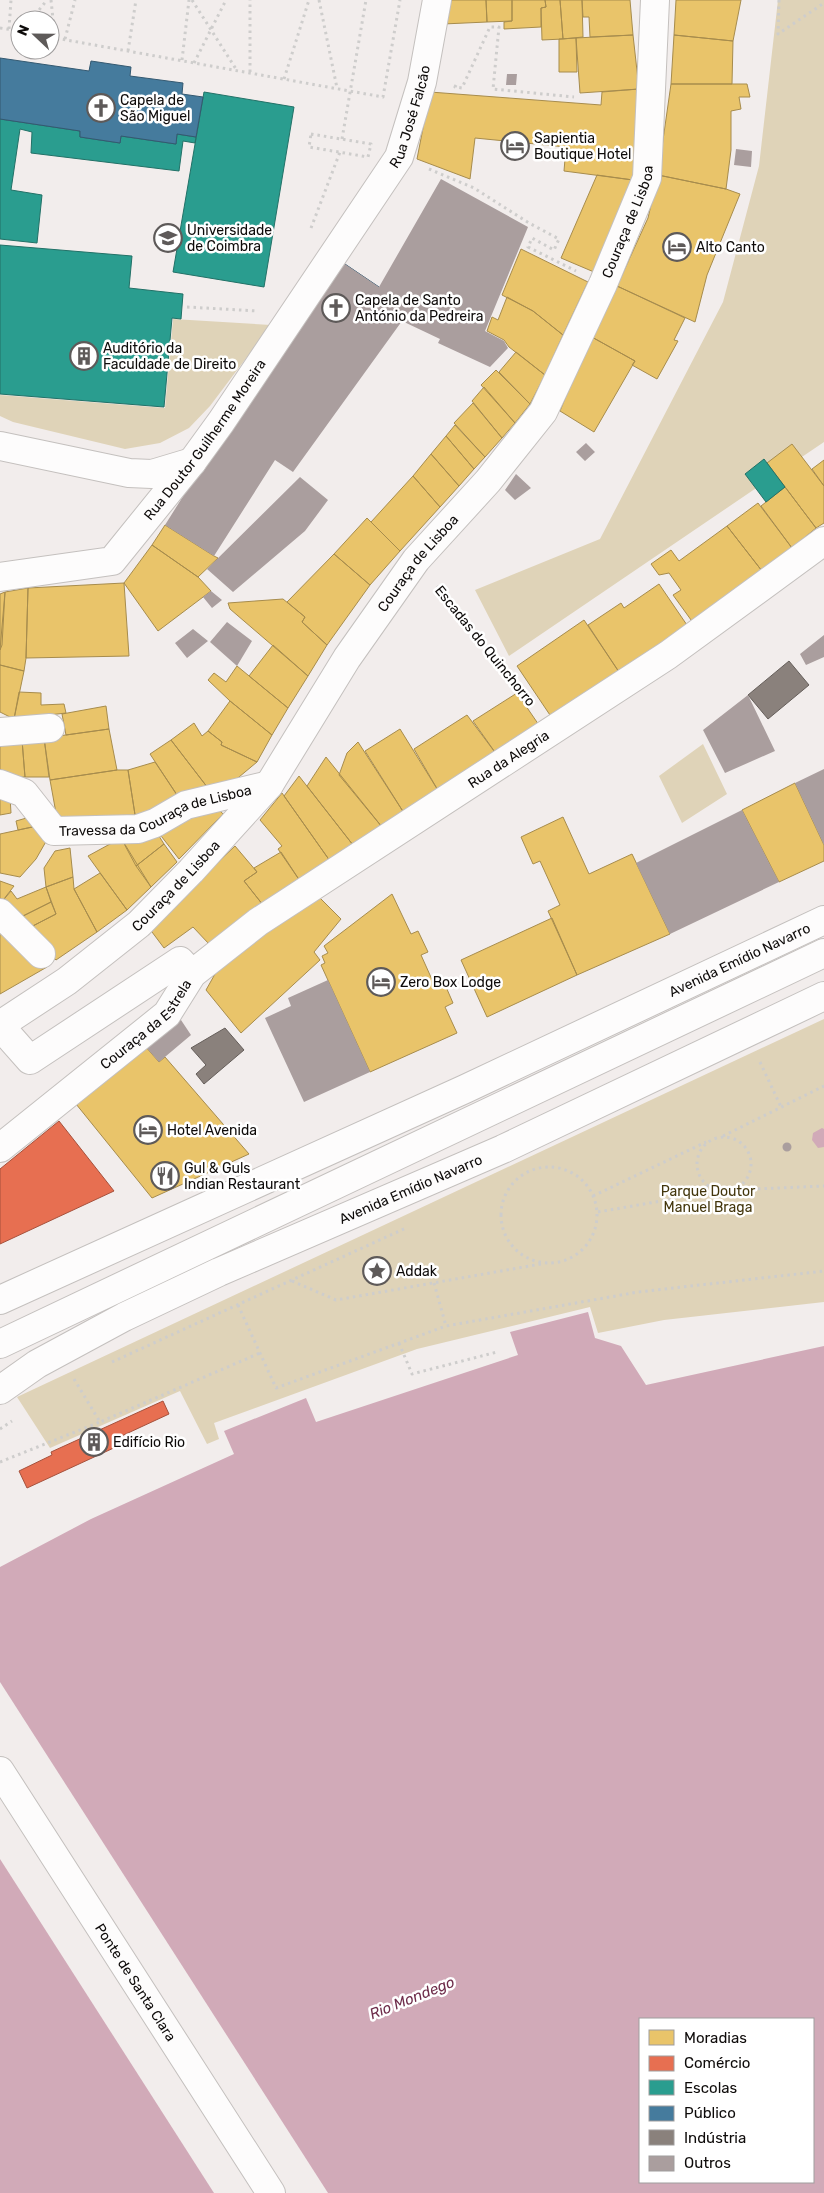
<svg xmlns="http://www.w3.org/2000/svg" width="824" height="2193" viewBox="0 0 824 2193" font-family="Rubik,sans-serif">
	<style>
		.green { fill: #dfd3b8 }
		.water { fill: #d1aab8; fill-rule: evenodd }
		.pier { fill: #f2edec }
		.homes { fill: #e9c46a; stroke: #a78c4d }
		.shops { fill: #e76f51; stroke: #a6513c }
		.schools { fill: #2a9d8f; stroke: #227167 }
		.public { fill: #457b9d; stroke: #345971 }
		.industry { fill: #8a817c; stroke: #655e5a }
		.building { fill: #aa9e9e }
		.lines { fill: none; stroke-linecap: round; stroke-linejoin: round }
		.minor-casing { stroke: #c4c0be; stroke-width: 30 }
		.major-casing { stroke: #c4c0be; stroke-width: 30 }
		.path { stroke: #cecdcc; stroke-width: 3; stroke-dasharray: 2.5 4; stroke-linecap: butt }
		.minor { stroke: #fdfcfc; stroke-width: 28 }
		.major { stroke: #fdfcfc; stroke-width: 28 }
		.labels { text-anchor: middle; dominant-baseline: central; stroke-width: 5; stroke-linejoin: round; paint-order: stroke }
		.poi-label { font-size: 14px; fill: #0e0b0a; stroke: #fff; text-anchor: start }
		.street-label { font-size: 14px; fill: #0e0b0a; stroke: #fff }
		.park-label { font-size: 14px; fill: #43360c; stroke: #fff }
		.water-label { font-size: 15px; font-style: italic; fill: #6e2c4a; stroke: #fff }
	</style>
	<rect width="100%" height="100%" fill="#f2edec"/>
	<!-- green -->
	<path class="green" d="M778,0H824V442L509,656L475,590L600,539L723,302L759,166Z
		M173,319L271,325L210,406L189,428L160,443L125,449L13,422L0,416V395L165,408Z
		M703,744L727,794L682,823L659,776Z
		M824,1019V1302L664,1320L598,1333L590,1307L417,1349L214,1423L219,1439L207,1444L180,1391L50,1448L17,1397Z"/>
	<!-- water -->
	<path class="water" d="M822,1128L824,1129V1147L818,1148L812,1140L813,1133Z
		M588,1312L595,1338L621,1346L646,1385L824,1346V2193H0V1567L91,1519L234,1454L224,1431L306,1398L316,1422L518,1355L510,1332ZM640,2019H813V2182H640Z"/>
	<!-- pier -->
	<path class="pier" d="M0,1682L328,2193H214L0,1859Z"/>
	<!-- homes -->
	<path class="homes" d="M447,0H486L487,22L443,24Z
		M486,0H512V21L487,22Z
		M512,0H545L546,7L541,8V27L504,29V22L512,21Z
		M545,0H560L563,39L542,40L541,8L546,7Z
		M560,0H582L583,37L563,39Z
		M582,0H630L633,35L590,37L589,17H583Z
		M676,0H741L733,41L674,35Z
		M633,35L639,89L580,93L576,38Z
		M674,35L733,41L732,84H671Z
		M576,38L577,72H559V39Z
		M671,84H747L750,97H739L741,109L731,111V150L726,189L658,175Z
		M639,89L633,180L564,171L566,147L475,138L470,179L417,159L430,92L601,105L602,92Z
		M597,175L633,180L594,272L561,258Z
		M658,175L726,189L740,194L707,275L695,322L617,286L648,218Z
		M521,249L588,282L563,335L533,311L502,295Z
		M617,286L685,318L674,340L678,341L657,379L632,365L635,361L590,336Z
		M507,297L533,311L563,335L545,375L509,347L504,340L487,331L492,317L498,320Z
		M590,336L635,361L594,432L560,411Z
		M516,352L545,375L530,404L499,372Z
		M496,370L530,404L515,423L481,385Z
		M484,387L515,423L502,438L472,401Z
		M473,403L502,438L485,457L454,423Z
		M455,425L485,457L474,469L446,436Z
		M446,436L474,469L459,486L431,454Z
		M792,444L824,486V523L816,528L767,463Z
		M431,454L459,486L440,507L413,476Z
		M824,460V486L812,469Z
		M413,476L440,507L400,551L371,522Z
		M785,487L816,528L792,548L761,506Z
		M758,503L792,548L762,571L727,526Z
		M367,518L400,551L370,585L334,554Z
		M165,525L214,556L218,558L198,577L152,545Z
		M727,526L762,571L694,624L673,595L681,590L669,573L659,575L651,564L671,550L679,561Z
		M152,545L198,577L211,591L158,631L124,583Z
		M334,554L370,585L327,645L302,622L305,617L287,602Z
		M124,583L129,656L26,658L28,588Z
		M659,584L689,628L621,675L588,625L621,603L624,608Z
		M28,588L26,658L24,671L0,665V650L5,592Z
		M5,592L2,645L0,650V594Z
		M283,599L305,617L302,622L327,645L308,676L230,609L228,603Z
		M584,620L621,675L554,721L517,666Z
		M273,645L308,676L288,708L249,676Z
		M0,665L24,671L14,719L0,712Z
		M237,666L288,708L272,735L230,701L208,680L214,673L226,682Z
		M19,692L41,693V705L64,704L66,713L14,719Z
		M517,693L541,728L497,755L473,721Z
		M230,701L272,735L257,762L221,745L222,742L208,731Z
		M106,706L109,729L66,735L62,714Z
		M467,715L497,755L439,792L414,749Z
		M194,723L202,736L208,731L222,742L221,745L257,762L233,782L211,792L171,740Z
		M109,729L117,770L50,780L44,738Z
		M400,729L439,792L404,813L365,751Z
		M44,738L49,777H25L22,740Z
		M22,740L25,777H4L0,773V743Z
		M171,740L211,792L181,801L150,754Z
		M358,742L404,813L382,827L339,775L347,753Z
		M326,757L382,827L353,845L307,786Z
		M155,762L181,801L136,821L128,770Z
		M117,770H128L136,821L58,824L50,780Z
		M299,776L353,845L330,861L284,796Z
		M795,783L824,845V861L779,882L742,810Z
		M0,793L10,797L11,813L0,815Z
		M282,793L330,861L300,881L278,849L282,846L260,820Z
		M215,805L223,814L179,859L158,832Z
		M30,817L37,826L18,830L16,821Z
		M563,817L589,874L632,854L670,934L577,975L548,911L560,905L540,861L533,864L521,837Z
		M37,826L48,838L36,859L20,877L0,873V834Z
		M157,833L164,844L136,866L121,838Z
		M121,838L151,887L127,910L88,856Z
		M164,844L177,862L151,887L136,866Z
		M235,846L257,872L244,881L263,905L209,944L193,927L164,948L149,928Z
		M70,848L73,877L46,887L44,868L55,851Z
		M281,852L300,881L263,905L244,881L257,872L254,868Z
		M100,873L127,910L97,932L74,889Z
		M73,877L74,889L97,932L56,960L25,930L56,914L46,887Z
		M0,881L14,886L0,904Z
		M46,887L51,902L15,920L0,904L11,891L17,899Z
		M392,894L411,934L418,931L428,952L421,955L434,984L443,980L453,1003L445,1007L457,1033L370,1072L321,965L325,963L322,956L328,953L324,946Z
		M318,896L341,919L314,952L320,960L241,1033L206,990L224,958Z
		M51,902L56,914L25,930L15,920Z
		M552,918L577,975L487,1017L461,960Z
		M2,921L47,967L0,994V923Z
		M145,1046L159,1062L165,1057L249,1154L152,1198L76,1104Z"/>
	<!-- shops -->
	<path class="shops" d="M59,1121L114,1191L0,1244V1169Z
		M163,1401L169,1414L115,1439L118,1446L27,1488L19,1471L52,1455L51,1452Z"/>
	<!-- schools -->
	<path class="schools" d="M204,92L294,107L264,287L173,272Z
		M0,119L80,131V137L120,143L121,136L176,144L177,134L196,137L195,143L183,141L179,171L31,153L32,132L20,129L11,190L42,195L37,243L0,239Z
		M0,245L132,256L129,288L183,294L181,319L172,318L164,407L0,394Z
		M764,459L785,487L766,502L745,474Z"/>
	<!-- public -->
	<path class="public" d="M0,58L89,71L91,61L131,67L130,76L183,83L182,94L203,97L196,137L177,134L176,144L121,136L120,143L80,137V131L0,119Z
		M339,260L379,287L339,347L299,319Z"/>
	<!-- industry -->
	<path class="industry" d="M789,661L809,685L768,719L748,695Z
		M225,1028L244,1050L204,1084L196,1074L206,1065L191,1048Z"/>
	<!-- building -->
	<path class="building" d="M507,74H517L516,85H506Z
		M736,149L752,151L751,167L734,165Z
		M441,179L528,227L485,331L504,341L508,348L490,367L438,343L440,339L402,321L293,472L275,460L214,556L165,525L226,428L339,260L379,287Z
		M586,443L595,452L585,461L576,452Z
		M516,474L531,488L515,500L505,490Z
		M300,477L328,500L305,531L233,592L207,569Z
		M211,591L222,600L212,608L203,597Z
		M227,622L252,641L237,666L210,642Z
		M193,629L208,641L187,658L175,643Z
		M824,635V657L806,665L800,654Z
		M748,695L775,751L725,773L703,730Z
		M824,769V845L795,783Z
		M742,810L779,882L670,934L636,863Z
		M328,980L370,1072L304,1102L265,1018L291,1006L288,998Z
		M179,1017L191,1035L159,1062L145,1046Z
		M782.5 1147a4.5 4.5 0 1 1 9 0a4.5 4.5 0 1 1-9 0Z"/>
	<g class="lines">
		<defs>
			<g id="minor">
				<path d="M0,446L129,473L152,474L192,462"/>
				<path id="s1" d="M0,577L112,561L192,462L221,422L399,157L422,82L437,0"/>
				<path d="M0,732L50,728"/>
				<path id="s2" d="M0,784L24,793L54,831L138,829L155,823L186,805L269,785"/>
				<path d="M0,913L41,954"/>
				<path id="s3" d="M0,1025L67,981L139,924L191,871L269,785L347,658L416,560L488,481L543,412L603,284L647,178L655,0"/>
				<path d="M0,1026L30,1060L180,961L192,974"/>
				<path id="s4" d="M0,1148L167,1014L192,974L258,922L668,655L824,541"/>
				<path d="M0,1344L824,953"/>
			</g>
			<g id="major">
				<path id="s5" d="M0,1300L465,1089L824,920"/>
				<path id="s6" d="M0,1390L37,1364L124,1317L219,1272L503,1149L824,996"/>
				<path id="s7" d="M0,1771L271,2193"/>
			</g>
		</defs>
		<!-- minor casing -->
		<use href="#minor" class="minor-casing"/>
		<!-- major casing -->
		<use href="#major" class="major-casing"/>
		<!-- path -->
		<path class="path" d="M51,0L55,38
			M192,0L236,69
			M319,0L337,88
			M779,0L778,34L824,3
			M31,20L47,0
			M0,28L20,31
			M9,29L11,0
			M50,37L383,97L400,0
			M65,39L75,0
			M128,51L136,0
			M182,60L189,0
			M194,63L226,0
			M250,72V0
			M284,79L309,0
			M456,85L455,87L462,88L490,27H499L493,89L574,97
			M311,134L371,144L368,157L309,147Z
			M342,139L366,0
			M429,169L474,188L529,223L559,239L554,250L532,238L528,247L576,271
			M311,228L340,152
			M187,307L257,311
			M437,586L533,706
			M760,1062L781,1107
			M723,1136L824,1086
			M697 1164a27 27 0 1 1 54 0a27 27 0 1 1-54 0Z
			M501 1215a48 48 0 1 1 96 0a48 48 0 1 1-96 0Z
			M732,1190L824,1186
			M593,1196L706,1142
			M598,1212L667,1200L710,1187
			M292,1281L336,1300L541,1264
			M434,1283L446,1326
			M238,1305L276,1388L446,1326L638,1292L824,1271
			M399,1343L412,1374L497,1352
			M112,1362L406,1228
			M74,1379L100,1422L260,1353
			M0,1429L12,1421
			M0,1462L100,1422"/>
		<!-- minor -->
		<use href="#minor" class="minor"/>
		<!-- major -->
		<use href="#major" class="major"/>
	</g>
	<!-- icons -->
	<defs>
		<symbol id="church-ring" viewBox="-11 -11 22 22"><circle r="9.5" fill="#fff" stroke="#5e5a59" stroke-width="1.5"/><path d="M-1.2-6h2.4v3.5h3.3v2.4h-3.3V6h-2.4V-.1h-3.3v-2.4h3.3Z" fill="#5e5a59"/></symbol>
		<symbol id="hotel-ring" viewBox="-11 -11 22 22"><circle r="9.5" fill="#fff" stroke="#5e5a59" stroke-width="1.5"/><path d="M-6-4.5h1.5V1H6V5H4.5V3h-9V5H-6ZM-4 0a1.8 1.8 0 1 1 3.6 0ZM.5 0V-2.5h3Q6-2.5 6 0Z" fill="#5e5a59"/></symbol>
		<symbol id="university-ring" viewBox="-11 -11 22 22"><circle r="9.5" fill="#fff" stroke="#5e5a59" stroke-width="1.5"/><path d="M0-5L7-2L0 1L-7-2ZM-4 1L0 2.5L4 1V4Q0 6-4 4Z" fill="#5e5a59"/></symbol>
		<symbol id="building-ring" viewBox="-11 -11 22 22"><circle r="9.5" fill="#fff" stroke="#5e5a59" stroke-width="1.5"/><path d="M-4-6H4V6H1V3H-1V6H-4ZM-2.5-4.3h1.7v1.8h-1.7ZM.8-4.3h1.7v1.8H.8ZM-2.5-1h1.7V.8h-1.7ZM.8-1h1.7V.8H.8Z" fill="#5e5a59"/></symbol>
		<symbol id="restaurant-ring" viewBox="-11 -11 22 22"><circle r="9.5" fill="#fff" stroke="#5e5a59" stroke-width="1.5"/><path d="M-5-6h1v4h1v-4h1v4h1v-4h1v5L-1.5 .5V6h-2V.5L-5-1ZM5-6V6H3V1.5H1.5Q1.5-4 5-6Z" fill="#5e5a59"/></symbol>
		<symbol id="sight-ring" viewBox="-11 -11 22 22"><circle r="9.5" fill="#fff" stroke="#5e5a59" stroke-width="1.5"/><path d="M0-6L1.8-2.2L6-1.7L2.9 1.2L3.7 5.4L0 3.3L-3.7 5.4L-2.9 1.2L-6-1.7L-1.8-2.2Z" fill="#5e5a59"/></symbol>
	</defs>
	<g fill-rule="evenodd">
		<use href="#church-ring" x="85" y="92" width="32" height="32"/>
		<use href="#hotel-ring" x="499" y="130" width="32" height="32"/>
		<use href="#university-ring" x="152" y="222" width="32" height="32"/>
		<use href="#hotel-ring" x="661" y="231" width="32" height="32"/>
		<use href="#church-ring" x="320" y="292" width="32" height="32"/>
		<use href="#building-ring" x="68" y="340" width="32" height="32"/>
		<use href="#hotel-ring" x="365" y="966" width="32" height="32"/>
		<use href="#hotel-ring" x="132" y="1114" width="32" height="32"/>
		<use href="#restaurant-ring" x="149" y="1160" width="32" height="32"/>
		<use href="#sight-ring" x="361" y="1255" width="32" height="32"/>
		<use href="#building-ring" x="78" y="1426" width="32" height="32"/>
	</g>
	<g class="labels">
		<!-- poi labels -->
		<g class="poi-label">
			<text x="120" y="100">Capela de<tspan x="120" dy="16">São Miguel</tspan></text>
			<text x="534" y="138">Sapientia<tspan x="534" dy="16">Boutique Hotel</tspan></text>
			<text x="187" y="230">Universidade<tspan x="187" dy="16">de Coimbra</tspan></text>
			<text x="696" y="247">Alto Canto</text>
			<text x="355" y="300">Capela de Santo<tspan x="355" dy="16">António da Pedreira</tspan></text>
			<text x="103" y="348">Auditório da<tspan x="103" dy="16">Faculdade de Direito</tspan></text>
			<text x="400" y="982">Zero Box Lodge</text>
			<text x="167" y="1130">Hotel Avenida</text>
			<text x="184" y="1168">Gul &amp; Guls<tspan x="184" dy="16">Indian Restaurant</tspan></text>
			<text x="396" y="1271">Addak</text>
			<text x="113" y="1442">Edifício Rio</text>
		</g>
		<!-- street labels -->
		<g class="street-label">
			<text stroke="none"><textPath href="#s1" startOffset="651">Rua José Falcão</textPath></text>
			<text stroke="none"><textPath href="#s3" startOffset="1035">Couraça de Lisboa</textPath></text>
			<text stroke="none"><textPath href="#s1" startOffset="266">Rua Doutor Guilherme Moreira</textPath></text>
			<text stroke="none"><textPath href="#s3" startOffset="630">Couraça de Lisboa</textPath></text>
			<text transform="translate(485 646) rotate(51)">Escadas do Quinchorro</text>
			<text stroke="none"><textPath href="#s4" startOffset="644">Rua da Alegria</textPath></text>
			<text stroke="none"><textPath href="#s2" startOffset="179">Travessa da Couraça de Lisboa</textPath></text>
			<text stroke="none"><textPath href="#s3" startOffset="225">Couraça de Lisboa</textPath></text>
			<text stroke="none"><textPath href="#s5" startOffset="814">Avenida Emídio Navarro</textPath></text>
			<text stroke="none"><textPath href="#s4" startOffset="192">Couraça da Estrela</textPath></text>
			<text stroke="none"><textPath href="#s6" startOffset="458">Avenida Emídio Navarro</textPath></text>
			<text stroke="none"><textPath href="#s7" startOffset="251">Ponte de Santa Clara</textPath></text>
		</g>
		<!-- park labels -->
		<g class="park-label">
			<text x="708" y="1191">Parque Doutor<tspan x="708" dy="16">Manuel Braga</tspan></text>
		</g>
		<!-- water labels -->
		<g class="water-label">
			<text transform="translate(412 1998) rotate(-22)">Rio Mondego</text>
		</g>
	</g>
	<!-- legend -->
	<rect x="639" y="2018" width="175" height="165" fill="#ffffff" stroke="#9f9d9d"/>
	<rect x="649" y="2030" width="25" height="15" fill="#e9c46a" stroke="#9f9d9d"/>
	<text x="684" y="2043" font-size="15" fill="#0e0b0a">Moradias</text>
	<rect x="649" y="2056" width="25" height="15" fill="#e76f51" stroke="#9f9d9d"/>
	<text x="684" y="2068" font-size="15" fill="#0e0b0a">Comércio</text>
	<rect x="649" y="2080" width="25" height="15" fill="#2a9d8f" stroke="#9f9d9d"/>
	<text x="684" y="2093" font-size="15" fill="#0e0b0a">Escolas</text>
	<rect x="649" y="2106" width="25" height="15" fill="#457b9d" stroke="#9f9d9d"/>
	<text x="684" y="2118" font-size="15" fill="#0e0b0a">Público</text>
	<rect x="649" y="2130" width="25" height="15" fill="#8a817c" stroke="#9f9d9d"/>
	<text x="684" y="2143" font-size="15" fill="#0e0b0a">Indústria</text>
	<rect x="649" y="2156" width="25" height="15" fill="#aa9e9e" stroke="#9f9d9d"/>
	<text x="684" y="2168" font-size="15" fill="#0e0b0a">Outros</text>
	<!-- north arrow -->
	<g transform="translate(35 35) rotate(292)"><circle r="24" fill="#ffffff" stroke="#9f9d9d"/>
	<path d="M0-4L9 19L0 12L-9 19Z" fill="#5e5a59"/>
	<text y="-8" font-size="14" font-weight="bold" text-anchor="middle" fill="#0e0b0a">N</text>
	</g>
</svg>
